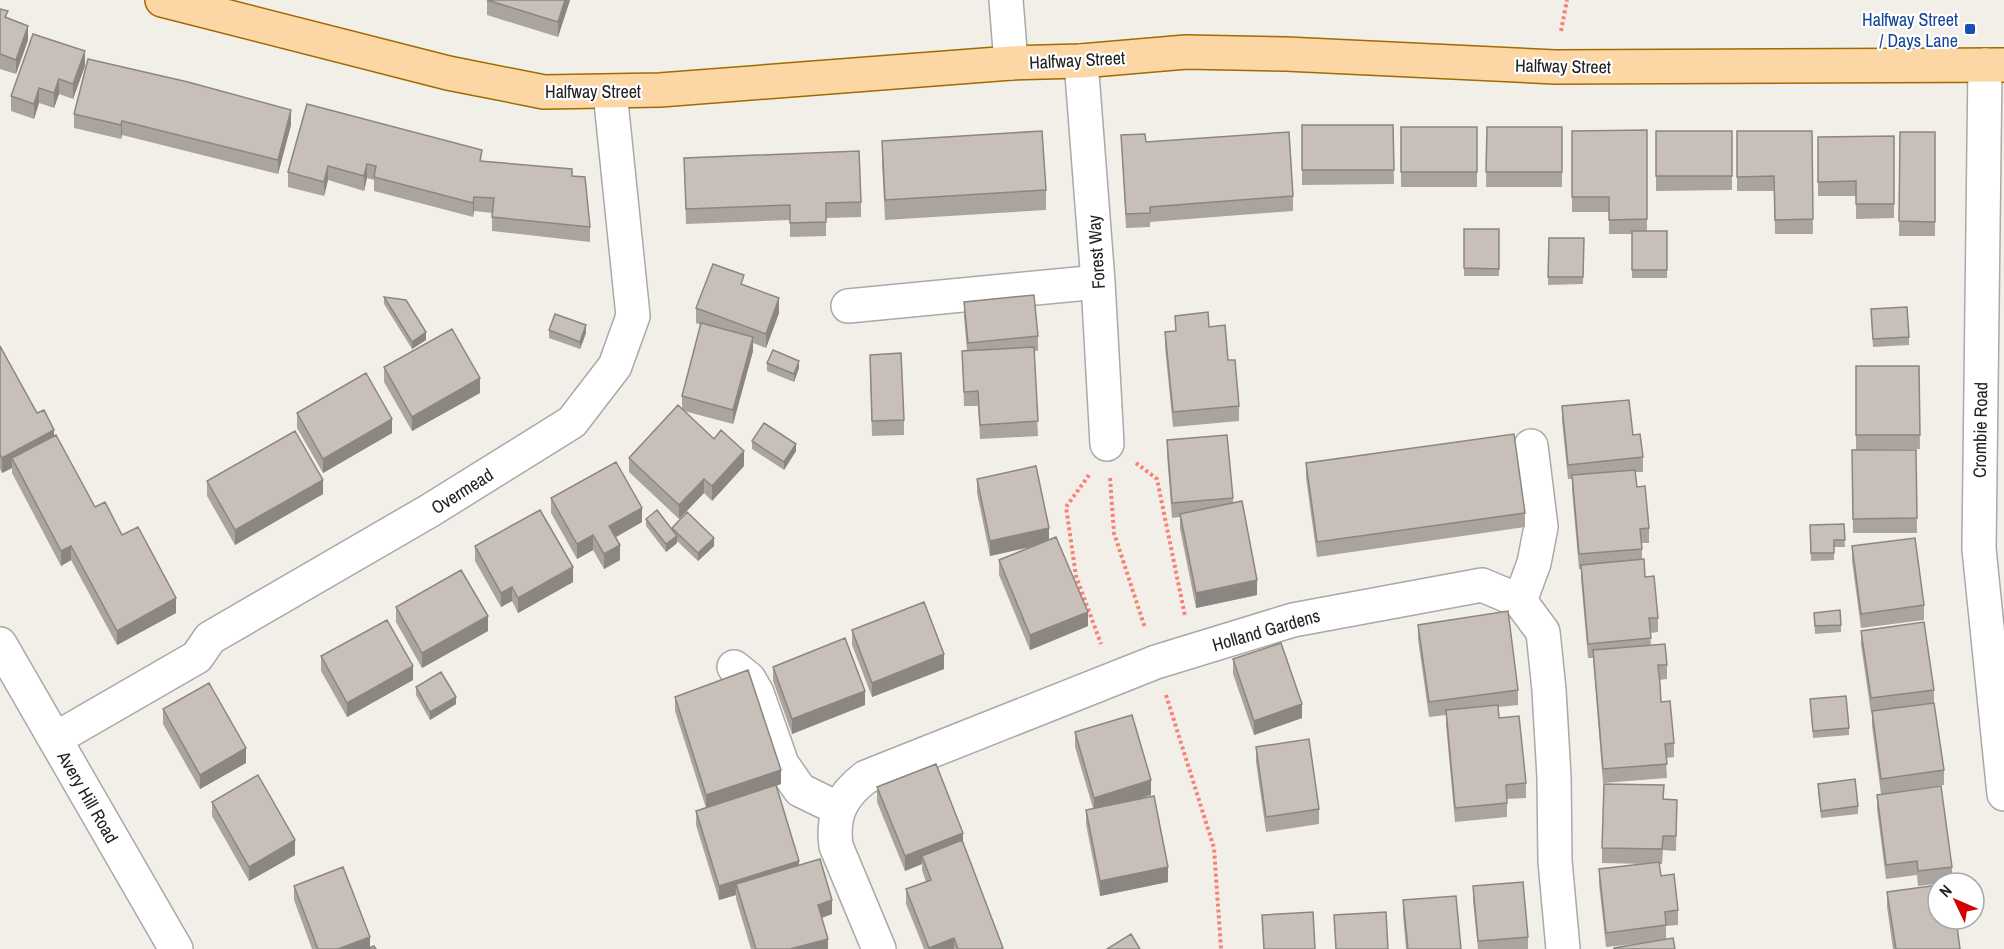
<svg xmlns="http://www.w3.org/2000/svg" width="2004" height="949" viewBox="0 0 2004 949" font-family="'Archivo Narrow',sans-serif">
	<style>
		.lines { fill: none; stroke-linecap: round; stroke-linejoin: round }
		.minor-casing { stroke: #a9a9a9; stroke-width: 36 }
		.major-casing { stroke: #a06b00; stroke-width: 36 }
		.path { stroke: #fa8072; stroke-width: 4; stroke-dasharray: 3 3; stroke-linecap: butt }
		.minor { stroke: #fff; stroke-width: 33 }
		.major { stroke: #fcd6a4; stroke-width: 33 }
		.wall { fill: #aba49e }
		.shaded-wall { fill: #8b8681 }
		.building { fill: #c7bfb8; stroke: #8b8681; stroke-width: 1.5 }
		.transit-dot { fill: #1a4fb4; stroke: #fff; stroke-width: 2 }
		.labels { text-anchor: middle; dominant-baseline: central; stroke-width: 4.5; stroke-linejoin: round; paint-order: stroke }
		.transit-label { font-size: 18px; fill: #164399; stroke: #fff; text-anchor: end }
		.street-label { font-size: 18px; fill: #222; stroke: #fff }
	</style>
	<rect width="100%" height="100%" fill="#f2efe9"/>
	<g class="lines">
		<defs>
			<path id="minor" d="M1006,0L1011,63
				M1081,61L1098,282L1107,444
				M1985,65L1979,549L2004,794
				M848,306L1098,282
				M1520,601L1534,563L1541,527L1531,446
				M0,644L176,949
				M734,667L749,679L757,693L782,764L800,790L839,809
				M55,739L197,657L210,638L429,511L572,422L615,366L633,316L610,92
				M879,949L836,846C832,815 841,796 866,777L1156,662L1293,620L1482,585L1520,601L1543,632L1549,690L1554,777L1555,861L1563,949"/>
			<path id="major" d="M162,0L448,73L544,92L660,90L1011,63L1081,61L1186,52L1286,54L1555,67L2004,65"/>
		</defs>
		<!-- minor casing -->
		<use href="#minor" class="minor-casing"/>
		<!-- major casing -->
		<use href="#major" class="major-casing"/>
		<!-- path -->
		<path class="path" d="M1561,31L1567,0
			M1136,463L1157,479L1185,616
			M1089,475L1066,507L1076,576L1101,644
			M1110,478L1114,533L1145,628
			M1166,695L1214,848L1221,949"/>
		<!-- minor -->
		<use href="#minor" class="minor"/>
		<!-- major -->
		<use href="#major" class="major"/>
	</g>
	<!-- wall -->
	<path class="wall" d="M487,0H570L558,37L487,15Z
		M0,9L28,40L16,74L0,69Z
		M85,66L73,99L59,94L54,108L39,103L34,119L11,111V96Z
		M307,104L482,161L572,176L590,227V242L492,231V213L474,211L473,217L374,191V180L367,178L364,191L328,180L324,196L288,187V172Z
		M74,114L291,125L278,174L122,135L121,139L74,128Z
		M1302,125H1393L1394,184L1302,185Z
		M1401,127H1477V187H1401Z
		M1487,127H1562V187H1486Z
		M1647,130V231H1667V278H1632V234H1609V212H1572V131Z
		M1656,131H1732V190L1656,191Z
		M1737,131H1812L1813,234H1775L1774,191H1737Z
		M1900,132H1935V236H1899Z
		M1121,135L1146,142L1293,196V211L1150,222V227L1126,228Z
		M1894,136V218L1856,219V196H1818V137Z
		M882,141L1046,190V210L885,220L882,162Z
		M684,158L861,202V217L826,218V236L790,237V220L686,224Z
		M1464,229H1499V276H1464Z
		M1549,238H1584L1583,284L1548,285Z
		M744,285L779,313L766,348L753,343V351L733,424L684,411L744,466L712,501L704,493L679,519L629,472V458L682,409V396L701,325L696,323V308Z
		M384,297L426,340L412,349L384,304Z
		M964,302L1038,336V351H1034L1038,436L980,439L978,406H964L962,351H967L964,317Z
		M1175,316L1209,327L1239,406V421L1173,427L1165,347V332L1175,331Z
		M1871,316L1909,337V345L1873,347Z
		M549,330L586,333L580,349L549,338Z
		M0,346L37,413L54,435L95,507L122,535L176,613L117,645L71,560L61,566L12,473V468L2,473L0,469Z
		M767,363L799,368L794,382L767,371Z
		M1856,366H1919L1920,449L1856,450Z
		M384,367L480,393L412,431L384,382Z
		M870,369L904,420V435L872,436Z
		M1562,406L1633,435L1643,457V472H1635L1637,487L1649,528V543H1642V559L1645,577L1658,618V632L1650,633L1651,645L1667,665V679L1659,680L1661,702L1674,743V757L1666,758L1667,778L1603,783L1593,658H1588L1581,579V569H1579L1572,490V479H1568L1562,421Z
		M297,413L392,433L323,473L297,428Z
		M1167,440L1233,498V503L1257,595L1196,608L1180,529V517L1172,518L1167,455Z
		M752,441L796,451L784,470L752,449Z
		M1852,450H1916L1917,533H1853Z
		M1306,463L1525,513V527L1317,557L1306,478Z
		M977,479L1049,539L1088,626L1030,650L999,575V560L1032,546L990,556L977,493Z
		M207,481L323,494L235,545L207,496Z
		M551,498L642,522L616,537L620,560L604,569L593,550L577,559L551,513Z
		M646,519L672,529L714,546L698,561L677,541V543L666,552L646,526Z
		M1844,524L1845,547H1834V560L1811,561L1810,525Z
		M475,546L573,582L518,613L512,601L501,607L475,561Z
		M1852,546L1924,605V620L1861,628L1852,561Z
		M396,607L488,631L422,668L396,622Z
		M1814,613L1841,625V632L1815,634Z
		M1418,625L1518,690V705L1498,707L1499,718L1526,783V798L1507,799V817L1455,822L1446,725V715L1429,717L1418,639Z
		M852,630L944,669L872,697L852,645Z
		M1861,631L1934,690V703L1944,770V785L1881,794L1872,726V713H1871L1861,645Z
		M321,656L413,680L347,717L321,671Z
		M1233,659L1302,718L1254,735L1233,674Z
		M773,667L865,705L792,734L773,681Z
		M416,687L456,704L430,720L416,695Z
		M675,697L781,784L776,786L799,866L832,914L822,918L828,949H751L736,899V895L719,900L696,825V811L706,808L675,711Z
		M1810,699L1849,728V735L1813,738Z
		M163,709L246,763L200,789L163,724Z
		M1075,732L1151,795L1135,800L1168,882L1100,896L1086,824V810L1093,808L1075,747Z
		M1256,747L1319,809V824L1266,832L1256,762Z
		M1818,784L1858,806V814L1821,818L1818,792Z
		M877,787L963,842L1003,949H924L906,904V889L926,882L922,870V864L905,871L877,802Z
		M1877,795L1952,867V882L1918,886L1917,875L1886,879L1877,809Z
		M1664,799L1677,800L1676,851L1663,850L1662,864H1659L1661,876L1678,910V925L1666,926V939L1643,943L1606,947L1599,884V869L1646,864L1602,863V848Z
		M212,802L295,855L249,881L212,816Z
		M294,886L370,947L376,949H312L294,900Z
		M1473,886L1528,937V949H1478L1473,901Z
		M1887,892L1960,949H1893L1887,907Z
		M1403,900L1461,949H1406L1403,915Z"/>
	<!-- shaded-wall -->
	<path class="shaded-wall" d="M565,0H570L558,37V22Z
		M28,26V40L16,74V60Z
		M85,51V66L73,99V84Z
		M59,79V94L54,108V93Z
		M39,88V103L34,119V104Z
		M291,110V125L278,174V160Z
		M122,121V135L121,139V125Z
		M367,164V178L364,191V176Z
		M328,166V180L324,196V182Z
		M474,197V211L473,217V203Z
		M779,298V313L766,348V334Z
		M586,325V333L580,349V342Z
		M426,332V340L412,349V342Z
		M753,337V351L733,424V410Z
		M799,361V368L794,382V374Z
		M480,378V393L412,431V417Z
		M392,419V433L323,473V459Z
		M54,430V444L12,458V468L2,473V458Z
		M796,444V451L784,470V462Z
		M744,451V466L712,501V486Z
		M704,479V493L679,519V505Z
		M323,480V494L235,545V530Z
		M642,508V522L609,541V526Z
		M1049,528V543L990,556V541Z
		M593,535V550L577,559V544Z
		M677,536V543L666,552V544Z
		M714,538V546L698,561V553Z
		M620,545V560L604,569V554Z
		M71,546V560L61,566V551Z
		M573,567V582L518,613V598Z
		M1257,580V595L1196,608V593Z
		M512,587V601L501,607V593Z
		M176,598V613L117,645V631Z
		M1088,612V626L1030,650V635Z
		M488,616V631L422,668V653Z
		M944,654V669L872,697V683Z
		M413,666V680L347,717V703Z
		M865,691V705L792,734V719Z
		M456,697V704L430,720V712Z
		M1302,704V718L1254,735V721Z
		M246,748V763L200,789V775Z
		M781,770V784L706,809V795Z
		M1151,780V795L1094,812V798Z
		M963,833V848L922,856V864L905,871V856Z
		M295,840V855L249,881V867Z
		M799,861V875L736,884V895L719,900V886Z
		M1168,867V882L1100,896V881Z
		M832,900V914L818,919V905Z
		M370,937V949H338Z
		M954,938V949H929V948Z
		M828,939V949H790Z"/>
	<!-- building -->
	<path class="building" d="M487,0H565L558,22Z
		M0,9L8,11L5,17L28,26L16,60L0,54Z
		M33,34L85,51L73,84L59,79L54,93L39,88L34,104L11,96Z
		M88,59L188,82L291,110L278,160L122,121L121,125L74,114Z
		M307,104L482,150L480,161L572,169V176L585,177L590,227L492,217L494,198L474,197L473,203L374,177L376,166L367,164L364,176L328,166L324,182L288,172Z
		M1302,125H1393L1394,170H1302Z
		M1401,127H1477V172H1401Z
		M1487,127H1562V172H1486Z
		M1647,130V219L1609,220V197H1572V131Z
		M1042,131L1046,190L885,200L882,141Z
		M1656,131H1732V176H1656Z
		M1737,131H1812L1813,219L1775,220L1774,176L1737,177Z
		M1289,132L1293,196L1150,207V213L1126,214L1121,135L1145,134L1146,142Z
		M1900,132H1935V222L1899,221Z
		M1894,136V204H1856V181L1818,182V137Z
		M859,151L861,202L826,203V222L790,223V205L686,209L684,158Z
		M1464,229H1499V269L1464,268Z
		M1632,231H1667V270H1632Z
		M1549,238H1584L1583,277H1548Z
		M713,264L744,275L741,284L779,298L766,334L696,308Z
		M1034,295L1038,336L968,343L964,302Z
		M384,297L406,300L426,332L412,342Z
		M1907,307L1909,337L1873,339L1871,309Z
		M1208,312L1209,327L1225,325L1228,360H1235L1239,406L1173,412L1165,332L1176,331L1175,316Z
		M555,314L586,325L580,342L549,330Z
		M701,323L753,337L733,410L682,396Z
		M452,329L480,378L412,417L384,367Z
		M0,346L37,413L44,410L54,430L2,458L0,455Z
		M1034,347L1038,421L980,425L978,391L964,392L962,351Z
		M773,350L799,361L794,374L767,363Z
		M901,353L904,420L872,421L870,355Z
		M1856,366H1919L1920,435H1856Z
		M366,373L392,419L323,459L297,413Z
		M1629,400L1633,435L1640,434L1643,457L1568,465L1562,406Z
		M678,405L714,439L721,430L744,451L712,486L704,479L679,505L629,458Z
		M764,423L796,444L784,462L752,441Z
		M295,431L323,480L235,530L207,481Z
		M1514,434L1525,513L1317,542L1306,463Z
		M56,435L95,507L105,502L122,535L138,527L176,598L117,631L71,546L61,551L12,458Z
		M1227,435L1233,498L1172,503L1167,440Z
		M1852,450H1916L1917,518L1853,519Z
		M616,462L642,508L609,526L620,545L604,554L593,535L577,544L551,498Z
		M1036,466L1049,528L990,541L977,479Z
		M1635,470L1637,487L1645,486L1649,528L1640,529L1642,549L1579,554L1572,475Z
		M1242,501L1257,580L1196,593L1180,514Z
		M540,510L573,567L518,598L512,587L501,593L475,546Z
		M657,510L677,536L666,544L646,519Z
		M687,512L714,538L698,553L672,528Z
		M1844,524L1845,540H1834V553H1811L1810,525Z
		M1056,537L1088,612L1030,635L999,560Z
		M1915,538L1924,605L1861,614L1852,546Z
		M1644,559L1645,577L1654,576L1658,618H1649L1651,638L1588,644L1581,565Z
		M461,570L488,616L422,653L396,607Z
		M924,602L944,654L872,683L852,630Z
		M1840,610L1841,625L1815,626L1814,613Z
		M1508,611L1518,690L1429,702L1418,625Z
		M387,620L413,666L347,703L321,656Z
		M1924,622L1934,690L1871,698L1861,631Z
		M845,638L865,691L792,719L773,667Z
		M1281,643L1302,704L1254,721L1233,659Z
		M1665,644L1667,665H1658L1660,684L1661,702L1670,701L1674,743L1665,744L1667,764L1603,769L1593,650Z
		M748,670L781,770L706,795L675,697Z
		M441,672L456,697L430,712L416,687Z
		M209,683L246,748L200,775L163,709Z
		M1846,696L1849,728L1813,731L1810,699Z
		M1934,703L1944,770L1881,779L1872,711Z
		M1498,705L1499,718L1519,716L1526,783L1506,785L1507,803L1455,808L1446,710Z
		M1132,715L1151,780L1094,798L1075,732Z
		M1309,739L1319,809L1266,817L1256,747Z
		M936,764L963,833L905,856L877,787Z
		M258,775L295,840L249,867L212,802Z
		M1855,779L1858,806L1821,811L1818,784Z
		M1604,784L1664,785L1663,799L1677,800L1676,836H1663L1662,849L1602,848Z
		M776,785L799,861L719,886L696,811Z
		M1941,786L1952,867L1918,871L1917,861L1886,865L1877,795Z
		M1154,796L1168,867L1100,881L1086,810Z
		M962,840L1003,948L1000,949H958L954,938L929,948L906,889L931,880L922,856Z
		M820,859L832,900L818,905L828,939L790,949H756L736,884Z
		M1659,862L1661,876L1674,874L1678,910L1665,912L1666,925L1606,933L1599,869Z
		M343,867L370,937L338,949H318L294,886Z
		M1523,882L1528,937L1478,941L1473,886Z
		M1938,885V919H1956L1960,949H1896L1887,892Z
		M1456,896L1461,949H1408L1403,900Z
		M1313,912L1315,949H1264L1262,915Z
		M1386,912L1388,949H1336L1334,915Z
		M1131,934L1140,949H1107Z
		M1673,938L1675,949H1614V948Z
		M374,946L376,949H366Z"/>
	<!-- markers -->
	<rect class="transit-dot" x="1964" y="23" width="12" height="12" rx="3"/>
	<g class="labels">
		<!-- transit labels -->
		<g class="transit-label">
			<text x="1958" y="19">Halfway Street<tspan x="1958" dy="21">/ Days Lane</tspan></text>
		</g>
		<!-- street labels -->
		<g class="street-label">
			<text transform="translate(1077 60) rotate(-3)">Halfway Street</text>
			<text transform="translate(1563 66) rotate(1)">Halfway Street</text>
			<text x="593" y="91">Halfway Street</text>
			<text transform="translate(1096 252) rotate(-94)">Forest Way</text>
			<text transform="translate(1980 430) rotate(-89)">Crombie Road</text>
			<text transform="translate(462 491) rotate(-32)">Overmead</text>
			<text transform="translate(1266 630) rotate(-16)">Holland Gardens</text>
			<text transform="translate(88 797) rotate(60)">Avery Hill Road</text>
		</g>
	</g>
	<!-- north arrow -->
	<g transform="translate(1956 901) rotate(314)"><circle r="28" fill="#ffffff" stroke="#a7a7a7" stroke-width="1.5"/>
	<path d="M0-4.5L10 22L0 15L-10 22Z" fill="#d40000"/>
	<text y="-9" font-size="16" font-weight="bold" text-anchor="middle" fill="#222222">N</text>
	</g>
</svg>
